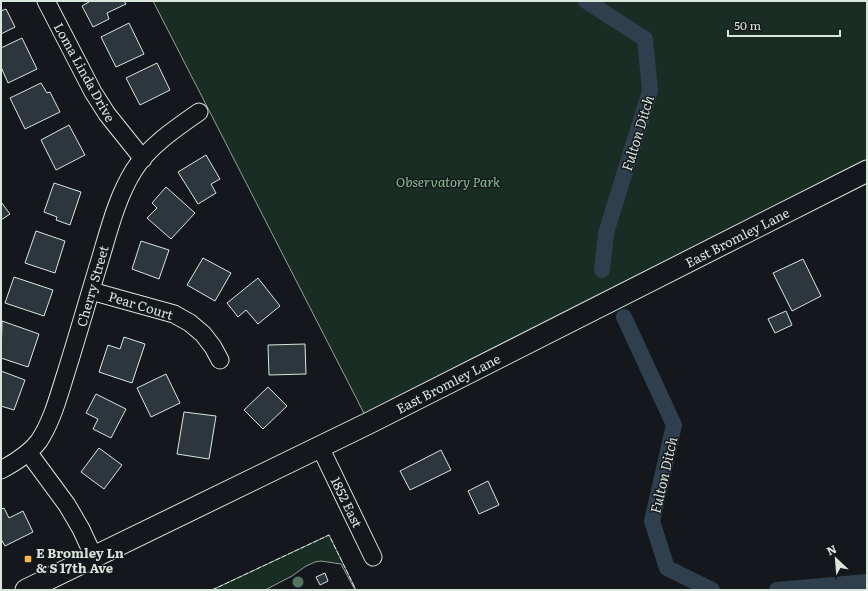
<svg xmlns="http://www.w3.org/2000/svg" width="868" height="591" viewBox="0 0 868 591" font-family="Literata,serif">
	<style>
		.green { fill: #1a2d24; stroke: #939e99 }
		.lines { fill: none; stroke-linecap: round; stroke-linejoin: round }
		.canal { stroke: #2f3f4d; stroke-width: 16 }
		.building { fill: #2c363c; stroke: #d8e6dc }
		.minor-casing { stroke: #d8e6dc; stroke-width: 19 }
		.major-casing { stroke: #d8e6dc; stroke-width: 23 }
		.minor { stroke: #14181c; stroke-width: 17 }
		.major { stroke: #14181c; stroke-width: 21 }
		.fence { stroke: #d8e6dc; stroke-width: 1; stroke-dasharray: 5 2; stroke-linecap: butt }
		.tree { fill: #55745f }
		.poi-dot { fill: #ffb74d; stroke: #14181c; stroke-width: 1.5 }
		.labels { text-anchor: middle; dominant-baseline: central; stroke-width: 3; stroke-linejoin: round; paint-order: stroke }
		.street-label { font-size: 13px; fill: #d8e6dc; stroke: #14181c }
		.park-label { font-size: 13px; font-style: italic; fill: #8ac095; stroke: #14181c }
		.poi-label { font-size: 13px; font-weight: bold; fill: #d8e6dc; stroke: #14181c; text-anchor: start }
		.water-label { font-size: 14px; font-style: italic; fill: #d8e6dc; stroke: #14181c }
	</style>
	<rect width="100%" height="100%" fill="#14181c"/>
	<!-- green -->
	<path class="green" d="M153,1H867V171L369,423Z
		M329,535L356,590H355L341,564L321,561L315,562L306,566L292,576L265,590H212Z"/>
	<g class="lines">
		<!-- canal -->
		<path class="canal" d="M586,1L645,39L650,91L606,233L602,270
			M624,317L674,425L652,521L667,568L712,590
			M777,590L867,582"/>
	</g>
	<!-- building -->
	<path class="building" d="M88,1H124L126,4L107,13L109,19L93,27L82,6L89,2Z
		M6,9L15,27L1,34V11Z
		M129,23L144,54L116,67L101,37Z
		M22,38L37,69L8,83L1,67V48Z
		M157,63L170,90L140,105L126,78Z
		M41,83L47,93L50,92L60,112L25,129L10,98Z
		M69,125L85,155L56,170L41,140Z
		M206,155L220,179L211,184L216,193L198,204L178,172Z
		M54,183L81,192L70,225L56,220L57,217L44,212Z
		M166,187L195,213L171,239L147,218L157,208L152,203Z
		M1,202L10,214L1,220Z
		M36,231L65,241L55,273L25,263Z
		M141,241L169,250L159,279L132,269Z
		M203,258L231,273L215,301L187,285Z
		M803,259L821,296L792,311L773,273Z
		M14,277L53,290L44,316L5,303Z
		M258,278L280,306L258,324L246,310L238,317L227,303Z
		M786,311L792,325L775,333L768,319Z
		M2,321L39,334L28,367L1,358Z
		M124,337L145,344L132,383L99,372L108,345L120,349Z
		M305,344L306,374L269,375L268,345Z
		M1,371L25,380L14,410L1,406Z
		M166,374L180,403L151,417L137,388Z
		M268,387L287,406L263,429L244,410Z
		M96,394L126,409L111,438L93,429L98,419L86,413Z
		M184,412L216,416L209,459L177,454Z
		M99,448L122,465L104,489L81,472Z
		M441,450L451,470L410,490L400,471Z
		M488,481L499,505L479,514L468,491Z
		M4,508L9,518L23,511L33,532L5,546L1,539V509Z
		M325,573L328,581L320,585L316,577Z"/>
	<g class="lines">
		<defs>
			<path id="minor" d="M46,1L93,92L107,114L143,159
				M91,291L174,314L190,323L203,334L213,347L220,360
				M320,447L373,557
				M28,452L67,505L81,529L94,557
				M1,470C14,463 30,453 39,441C52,421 58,398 65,376C77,338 88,299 100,260C109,230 117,197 134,170C149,146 176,128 199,112"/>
			<path id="major" d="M26,590L369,423L867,171"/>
		</defs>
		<!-- minor casing -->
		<use href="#minor" class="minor-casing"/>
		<!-- major casing -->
		<use href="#major" class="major-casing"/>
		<!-- minor -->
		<use href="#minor" class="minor"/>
		<!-- major -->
		<use href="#major" class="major"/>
		<!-- fence -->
		<path class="fence" d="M212,590L329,535L356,590"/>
	</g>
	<!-- trees -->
	<circle class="tree" cx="298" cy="582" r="5.5"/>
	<!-- markers -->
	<rect class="poi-dot" x="24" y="555" width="8" height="8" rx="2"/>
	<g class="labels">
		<!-- street labels -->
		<g class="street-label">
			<text transform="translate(85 72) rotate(61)">Loma Linda Drive</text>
			<text transform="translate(737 237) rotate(-27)">East Bromley Lane</text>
			<text transform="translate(92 286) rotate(-74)">Cherry Street</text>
			<text transform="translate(141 305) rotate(17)">Pear Court</text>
			<text transform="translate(448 383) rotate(-27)">East Bromley Lane</text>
			<text transform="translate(347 502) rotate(64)">1852 East</text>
		</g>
		<!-- park labels -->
		<g class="park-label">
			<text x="448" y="181">Observatory Park</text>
		</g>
		<!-- poi labels -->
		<g class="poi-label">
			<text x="36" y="552">E Bromley Ln<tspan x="36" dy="15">&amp; S 17th Ave</tspan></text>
		</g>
		<!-- water labels -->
		<g class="water-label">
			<text transform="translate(637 133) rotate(-73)">Fulton Ditch</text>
			<text transform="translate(663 475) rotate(-77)">Fulton Ditch</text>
		</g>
	</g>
	<!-- border -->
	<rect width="868" height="591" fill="none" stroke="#d8e6dc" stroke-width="4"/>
	<!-- north arrow -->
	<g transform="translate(836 559) rotate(334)" stroke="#14181c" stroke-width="3" paint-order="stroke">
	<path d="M0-3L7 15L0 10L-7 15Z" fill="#d8e6dc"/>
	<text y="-6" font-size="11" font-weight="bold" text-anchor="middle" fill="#d8e6dc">N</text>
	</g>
	<!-- scale -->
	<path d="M728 30v6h112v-6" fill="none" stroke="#d8e6dc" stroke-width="2"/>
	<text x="734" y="30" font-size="12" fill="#d8e6dc" stroke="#14181c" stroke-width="3" paint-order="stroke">50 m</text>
</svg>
